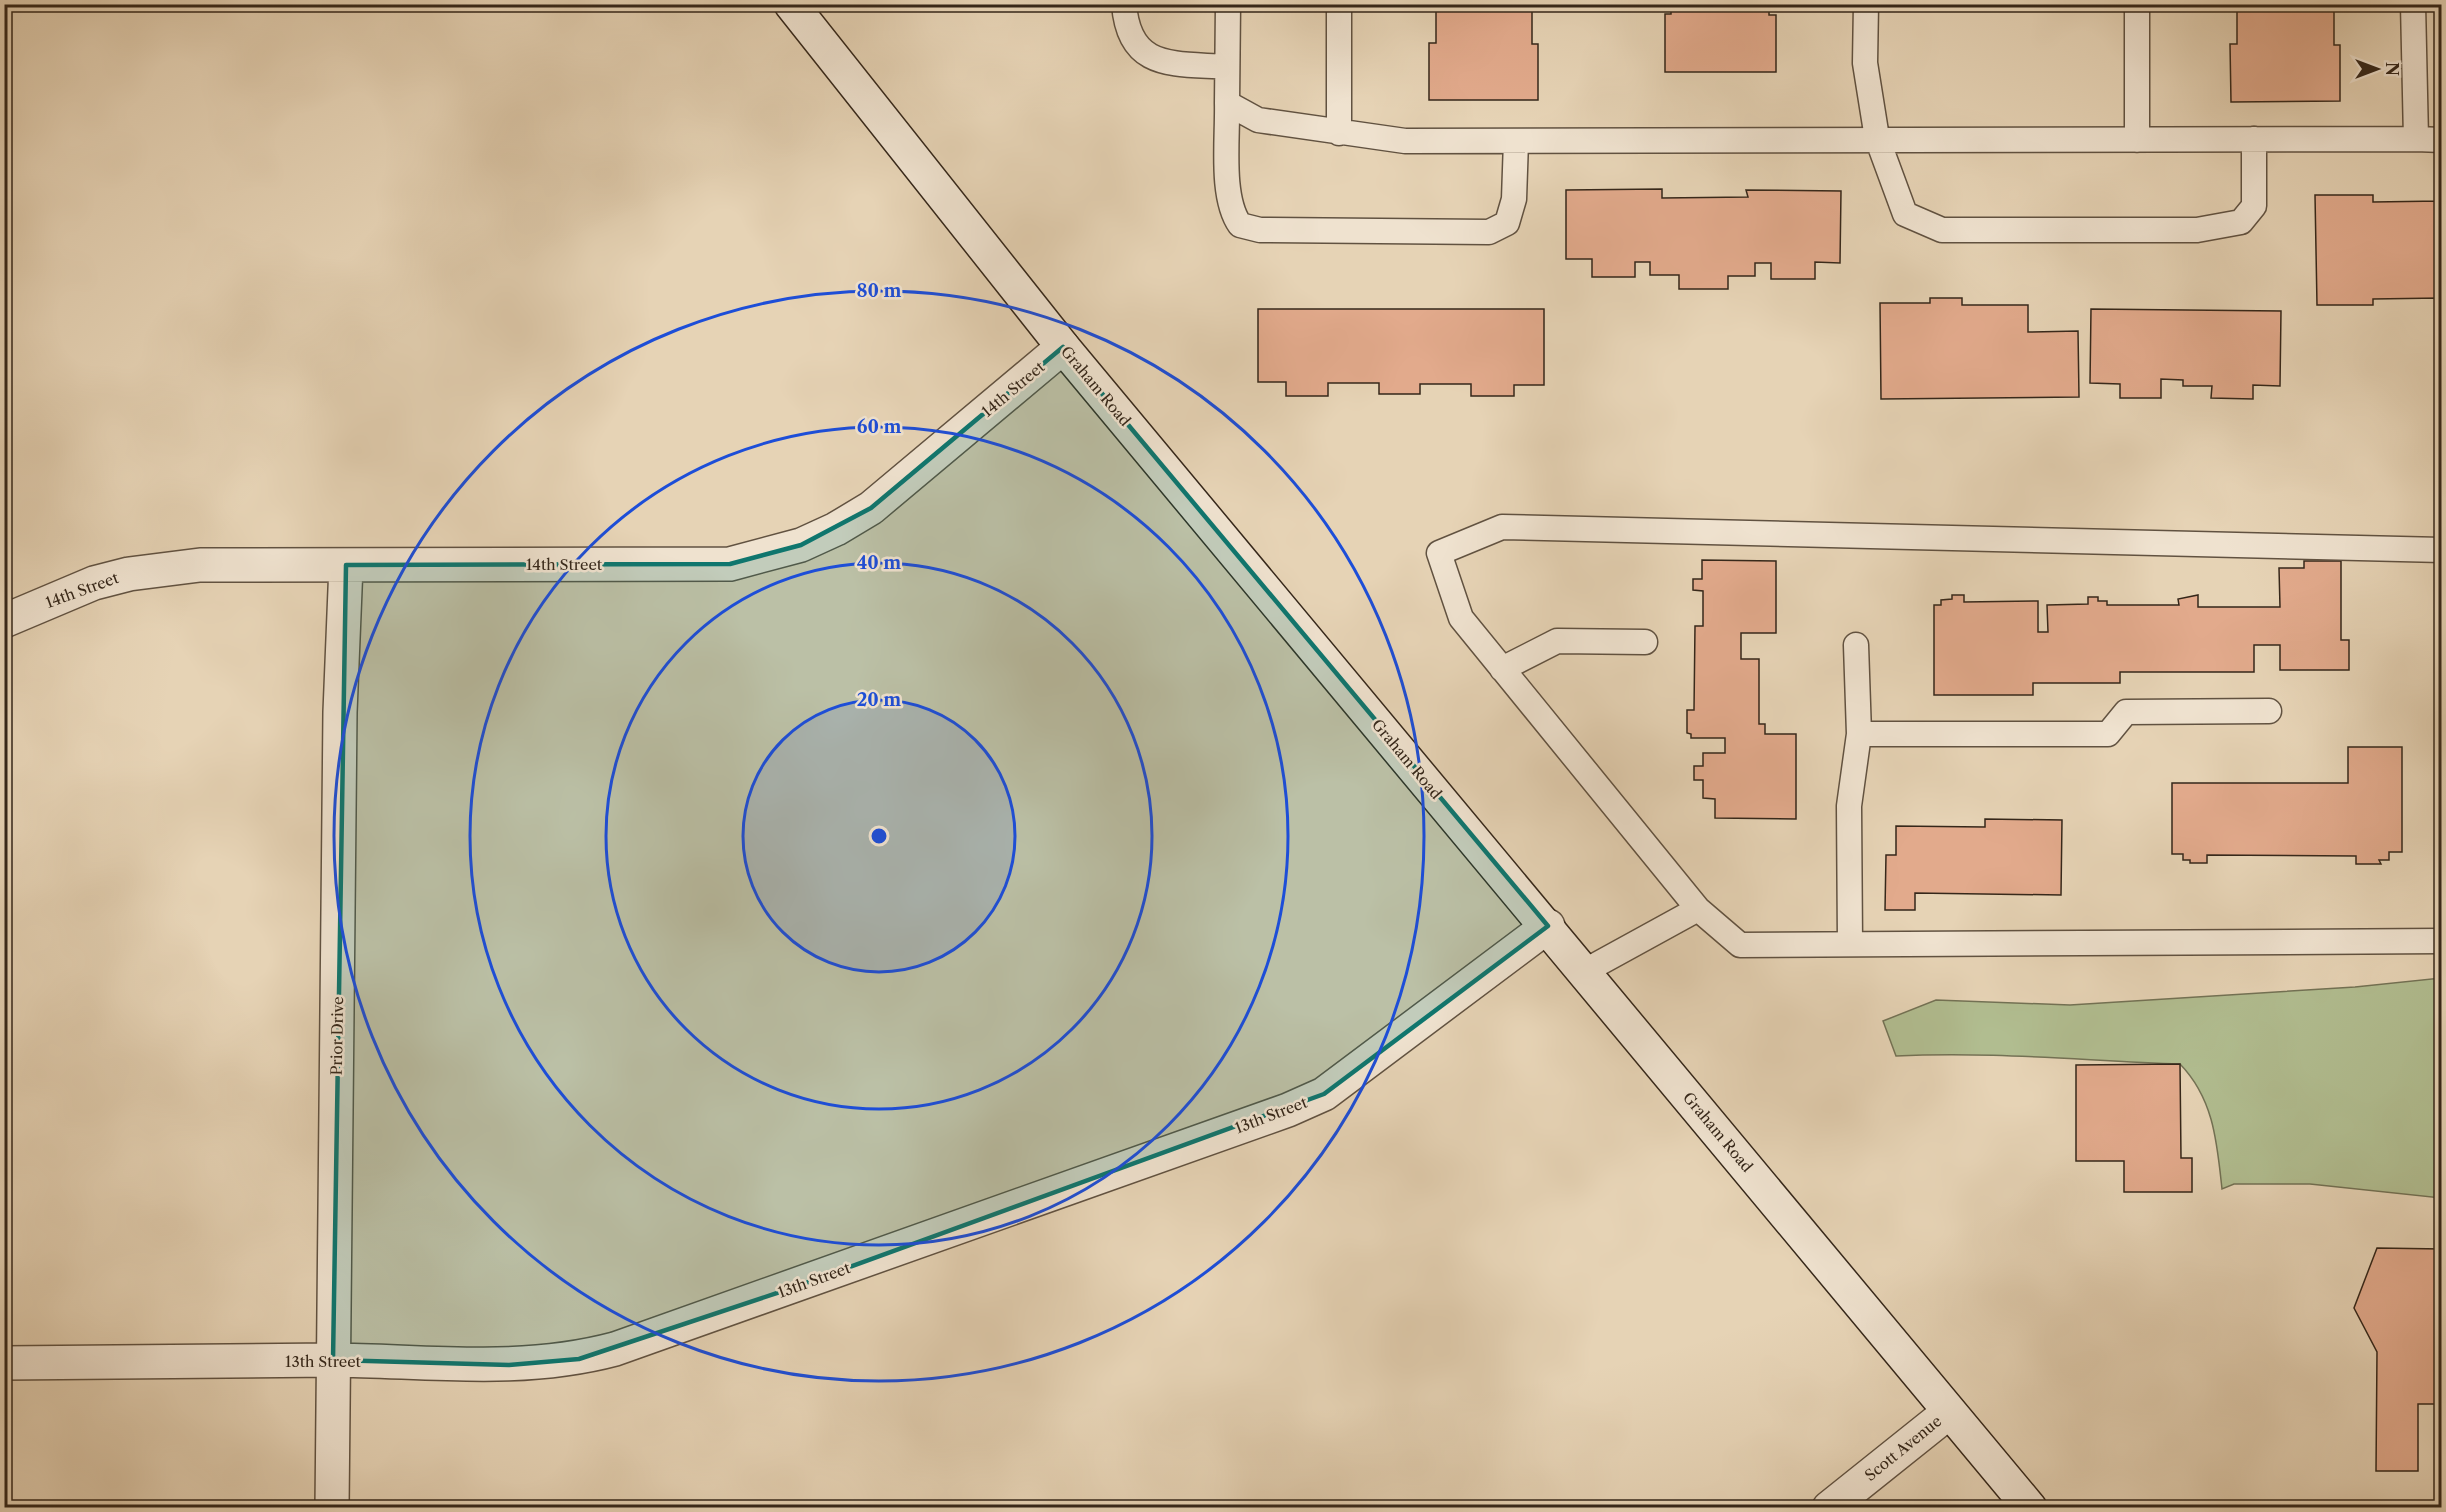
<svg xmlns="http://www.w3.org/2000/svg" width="2446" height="1512" viewBox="0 0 2446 1512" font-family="'Libre Caslon Text',serif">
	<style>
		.green { fill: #b1bd90; stroke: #737255; stroke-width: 1.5 }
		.building { fill: #e2aa8c; stroke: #35271a; stroke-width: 1.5 }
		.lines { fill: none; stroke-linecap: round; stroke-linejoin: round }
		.lane-casing { stroke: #615241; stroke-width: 27 }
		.street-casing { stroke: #615241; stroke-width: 36 }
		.secondary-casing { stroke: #35271a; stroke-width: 36 }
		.lane { stroke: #efe2cf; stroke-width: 24 }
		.street { stroke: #efe2cf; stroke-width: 33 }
		.secondary { stroke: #efe2cf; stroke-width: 33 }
		.marked { fill: #0f766e; fill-opacity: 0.2; stroke: #0f766e; stroke-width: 4.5; stroke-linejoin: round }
		.ring { fill: none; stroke: #1d4ed8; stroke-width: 3 }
		.labels { text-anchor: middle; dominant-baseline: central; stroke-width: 5; stroke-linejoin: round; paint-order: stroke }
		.street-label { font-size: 15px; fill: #35271a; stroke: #efe2cf }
		.centre { fill: #1d4ed8; stroke: #efe2cf; stroke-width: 3 }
		.ring-label { font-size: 18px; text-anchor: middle; font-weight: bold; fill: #1d4ed8; stroke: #efe2cf; stroke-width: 5; stroke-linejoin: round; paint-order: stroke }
	</style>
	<rect width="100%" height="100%" fill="#e6d3b5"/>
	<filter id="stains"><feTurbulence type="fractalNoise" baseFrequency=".00333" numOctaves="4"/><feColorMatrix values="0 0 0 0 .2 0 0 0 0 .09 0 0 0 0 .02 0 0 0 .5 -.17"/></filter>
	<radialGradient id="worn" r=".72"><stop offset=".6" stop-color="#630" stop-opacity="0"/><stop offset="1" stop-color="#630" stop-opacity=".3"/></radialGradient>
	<!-- green -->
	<path class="green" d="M2441,978V1198L2310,1184H2234L2222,1189C2217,1143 2214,1099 2180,1064C2086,1061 1991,1051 1896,1056L1883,1021L1936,1000L2070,1005L2355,987Z"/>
	<!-- building -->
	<path class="building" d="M1436,4H1532V44H1538V100H1429V43H1436Z
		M1671,4H1769V15H1776V72H1665V14H1671Z
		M2237,4H2334V45H2340V101L2231,102L2230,44H2237Z
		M1662,189V198L1748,197L1746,190L1841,191L1840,263L1815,262V279H1771V263H1755V276H1728V289H1679V275H1650V262H1635V277H1592V259H1566V190Z
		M2440,193L2442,305L2440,298L2373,299V305H2317L2315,195H2373V202L2440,201Z
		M1930,298H1962V305H2028V332L2078,331L2079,397L1881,399L1880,303H1930Z
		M1258,309H1544V385H1514V396H1471V384H1420V394H1379V383H1328V396H1286V382H1258Z
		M2091,309L2281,311L2280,386L2253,385V399L2211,398L2212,386H2183V380L2161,379V398H2120V384L2090,383Z
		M1702,560L1776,561V633H1741V659H1759V724H1765V734H1796V819L1715,818V799L1703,798V780H1694V766H1703V753H1725V738H1691V734L1687,733V710H1694L1695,626H1703V591L1693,590V579H1702Z
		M2304,561H2341V640H2349V670H2280V645H2254V672H2120V683H2033V695H1934V605H1941V600L1952,599V595H1964V602L2038,601V632H2048L2047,605L2088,604V597H2098V601H2107V605H2179L2178,599L2198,595V607H2280L2279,568H2304Z
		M2348,747H2402V852H2389V860H2379L2381,864H2356V856L2207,855V863H2190V860H2183V854H2172V783H2348Z
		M1985,819L2062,820L2061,895L1915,893V910H1885L1886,855H1896V826L1985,827Z
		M2180,1064L2181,1158H2192V1192H2124V1161H2076V1065Z
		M2377,1248L2442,1249V1404H2418V1471H2376L2377,1352L2354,1308Z"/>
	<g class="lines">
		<defs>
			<path id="lane" d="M1124,4C1129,70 1172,63 1226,67
				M1228,4L1227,103L1258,120L1405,141L2416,139L2413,4
				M1866,4L1865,63L1877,138L1905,214L1942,230H2197L2241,222L2254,206V139
				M1227,103C1228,138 1220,197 1240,225L1260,230L1489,232L1507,223L1514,199L1516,141
				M1339,133V4
				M2416,139L2442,140
				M2137,140V4
				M2442,550L1502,527L1439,553L1461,618L1698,909L1740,945L2442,941
				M1502,669L1557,641L1645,642
				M1859,734H2108L2126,712L2269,711
				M1850,944L1849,806L1859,734L1856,645
				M1585,971L1698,909"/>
			<path id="street" d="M4,621L94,583L129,574L200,565L730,564L801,545L836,529L871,508L1063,347
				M4,1363C114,1363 224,1360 333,1360C429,1361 521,1374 615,1349L1288,1110L1324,1094L1548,926
				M332,1508L340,712L346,565
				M1829,1508L1949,1412"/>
			<path id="secondary" d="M791,4L1063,347L2030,1508"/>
		</defs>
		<!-- lane casing -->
		<use href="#lane" class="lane-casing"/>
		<!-- street casing -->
		<use href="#street" class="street-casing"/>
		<!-- secondary casing -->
		<use href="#secondary" class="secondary-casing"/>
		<!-- lane -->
		<use href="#lane" class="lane"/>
		<!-- street -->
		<use href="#street" class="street"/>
		<!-- secondary -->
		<use href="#secondary" class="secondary"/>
	</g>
	<!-- marked area -->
	<path class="marked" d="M1063,347L1548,926L1324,1094L792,1288L579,1359L509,1365L333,1360L346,565L730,564L801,545L871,508Z"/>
	<!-- distance rings -->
	<circle cx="879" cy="836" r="136" fill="#1d4ed8" fill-opacity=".12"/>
	<g class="ring">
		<circle cx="879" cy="836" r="136"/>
		<circle cx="879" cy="836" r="273"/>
		<circle cx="879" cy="836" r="409"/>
		<circle cx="879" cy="836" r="545"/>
	</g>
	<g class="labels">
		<!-- street labels -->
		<g class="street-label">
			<text transform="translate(1096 386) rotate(50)">Graham Road</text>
			<text transform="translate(1013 389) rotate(-40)">14th Street</text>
			<text x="564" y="564">14th Street</text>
			<text transform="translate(82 590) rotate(-20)">14th Street</text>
			<text transform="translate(1407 759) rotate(50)">Graham Road</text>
			<text transform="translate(337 1036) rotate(-89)">Prior Drive</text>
			<text transform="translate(1271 1115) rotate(-21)">13th Street</text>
			<text transform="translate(1718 1132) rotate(50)">Graham Road</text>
			<text transform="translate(814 1280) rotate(-20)">13th Street</text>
			<text x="323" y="1361">13th Street</text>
			<text transform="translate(1903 1448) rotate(-39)">Scott Avenue</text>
		</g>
	</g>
	<circle cx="879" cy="836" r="9" class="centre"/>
	<g class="ring-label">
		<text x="879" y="297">80 m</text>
		<text x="879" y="433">60 m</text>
		<text x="879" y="569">40 m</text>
		<text x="879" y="706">20 m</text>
	</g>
	<!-- margin -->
	<rect width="2446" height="1512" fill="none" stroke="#e6d3b5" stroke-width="24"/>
	<rect x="6" y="6" width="2434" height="1500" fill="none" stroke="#35271a" stroke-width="3"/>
	<rect x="12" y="12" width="2422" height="1488" fill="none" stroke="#35271a" stroke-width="1.5"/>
	<!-- north arrow -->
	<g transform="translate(2377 69) rotate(90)" stroke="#efe2cf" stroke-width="4.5" paint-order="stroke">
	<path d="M0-4.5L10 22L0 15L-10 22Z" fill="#35271a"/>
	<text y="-9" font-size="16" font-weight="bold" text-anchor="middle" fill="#35271a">N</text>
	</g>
	<rect width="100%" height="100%" filter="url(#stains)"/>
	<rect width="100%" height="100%" fill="url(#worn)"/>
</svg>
